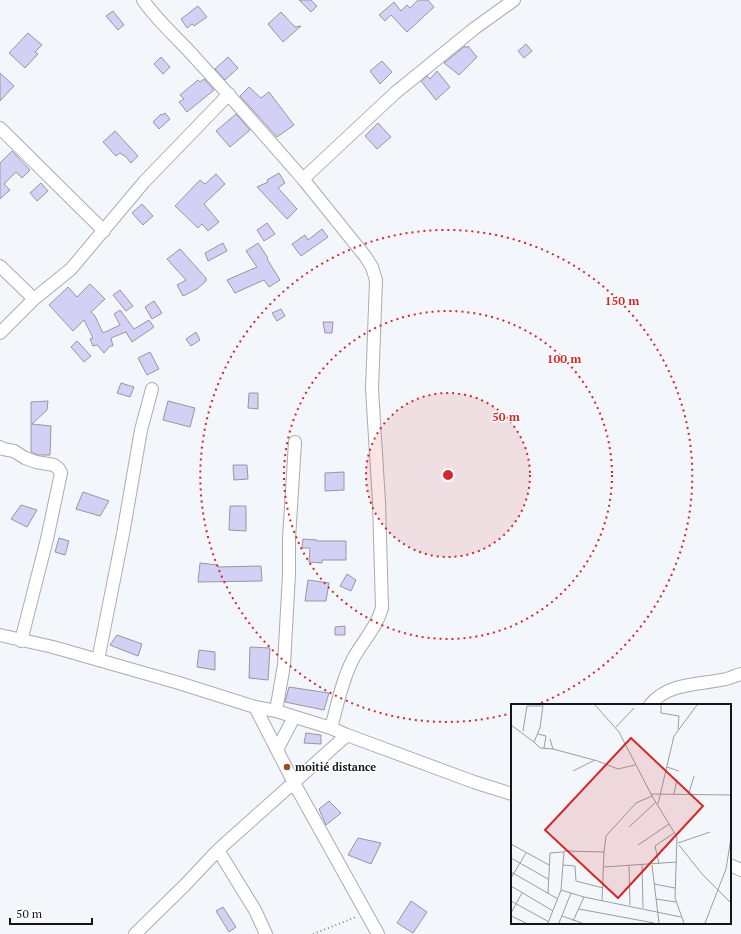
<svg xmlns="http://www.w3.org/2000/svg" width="741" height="934" viewBox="0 0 741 934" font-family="'PT Serif',serif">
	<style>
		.building { fill: #d2d0f5; stroke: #97979c }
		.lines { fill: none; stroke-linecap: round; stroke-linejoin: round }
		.street-casing { stroke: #a9acb1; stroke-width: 14 }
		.path { stroke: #888b8e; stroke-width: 2; stroke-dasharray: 1 3; stroke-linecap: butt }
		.street { stroke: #fff; stroke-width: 12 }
		.ring { fill: none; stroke: #d62828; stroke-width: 2; stroke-dasharray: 2 4 }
		.poi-dot { fill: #955123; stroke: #fff; stroke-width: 1.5 }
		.labels { text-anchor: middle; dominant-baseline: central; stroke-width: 3; stroke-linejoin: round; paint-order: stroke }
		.poi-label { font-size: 11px; font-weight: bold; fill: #141517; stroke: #fff; text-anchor: start }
		.inset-road { fill: none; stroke: #9a9da0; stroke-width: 1 }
		.view { fill: #d62828; fill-opacity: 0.15; stroke: #d62828; stroke-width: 2 }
		.inset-edge { fill: none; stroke: #141517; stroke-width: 2 }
		.centre { fill: #d62828; stroke: #fff; stroke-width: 2 }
		.ring-label { font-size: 12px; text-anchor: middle; font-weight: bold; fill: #d62828; stroke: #fff; stroke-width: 3; stroke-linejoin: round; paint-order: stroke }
	</style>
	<rect width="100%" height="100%" fill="#f3f7fc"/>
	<!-- building -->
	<path class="building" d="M299,0H311L317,6L311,12Z
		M418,0H428L434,7L407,32L391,15L385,21L379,15L394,2L401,11L407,5L410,8Z
		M198,6L207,17L194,26L192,24L187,28L181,19Z
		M113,11L124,25L118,30L106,16Z
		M281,12L295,27L301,26L283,42L268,24Z
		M28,33L42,45L35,52L38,54L25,68L9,53Z
		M526,44L532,51L524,58L518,51Z
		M465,46L466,48L468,46L477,57L459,75L444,63Z
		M161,57L170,67L163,74L154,64Z
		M228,57L238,68L225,80L215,69Z
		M382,61L392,72L380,84L370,71Z
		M437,71L450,87L436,100L421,81L427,76L430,79Z
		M0,73L14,86L0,101Z
		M204,79L214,90L187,112L179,102L184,99L180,95L198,80L200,82Z
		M249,87L261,98L269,92L294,125L277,137L240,96Z
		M165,113L170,119L159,129L153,122L161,114L162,115Z
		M236,114L250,130L230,147L216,131Z
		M378,123L391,137L377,149L365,136Z
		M115,131L138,156L131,163L126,157L120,153L116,156L103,142Z
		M12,151L30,170L22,178L16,172L4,184L10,190L0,199V163Z
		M279,173L285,183L278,188L297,209L287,219L257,187L268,182L267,180Z
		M216,174L225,184L204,204L219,222L208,231L202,224L198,228L175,206L200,180L205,184Z
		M41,183L48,191L37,201L30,193Z
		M142,204L153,216L143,225L132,213Z
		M267,223L275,234L264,241L257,230Z
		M322,229L328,237L301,256L292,244L305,235L308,240Z
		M223,243L227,251L208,261L205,253Z
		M258,243L268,258L267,259L280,280L269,287L264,280L235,293L227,280L257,267L246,251Z
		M180,249L206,278V281L197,289L183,296L177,285L186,280L167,259Z
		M90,284L105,299L91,312L95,316L103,333L120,325L114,314L120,310L134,329L149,320L154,327L132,342L126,332L111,338L113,346H110L104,353L97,345L93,346L90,339L93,338L84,320L73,331L49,305L68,287L77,297Z
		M120,290L133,306L126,311L113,295Z
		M154,301L162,313L152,319L145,307Z
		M281,309L285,316L277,321L272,313Z
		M323,322H333L332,333H325Z
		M196,332L200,340L191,346L186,339Z
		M77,341L91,356L84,362L71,347Z
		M150,352L159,369L147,375L138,358Z
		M121,383L134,387L130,397L117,393Z
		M249,393H258V409L248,408Z
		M48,401L47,410L32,424L51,426L50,455H38L31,452V402Z
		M168,401L195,408L190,427L163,420Z
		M233,465H247L248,479L234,480Z
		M344,472V490L325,491V473Z
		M83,492L109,501L100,516L76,509Z
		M21,505L37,510L27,527L11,519Z
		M230,506H246V531L229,530Z
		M59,538L69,541L65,555L55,552Z
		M303,539L317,540V541H346V560H322V563L309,562L310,548H302Z
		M200,563L218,565V567L261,566L262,581L198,582Z
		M347,574L356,580L351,591L340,586Z
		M308,580L329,583L326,601H305Z
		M345,626V635H335V627Z
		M117,635L142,644L138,656L110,645Z
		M250,647L270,648L268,680L249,678Z
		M199,650L215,652V670L197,667Z
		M289,687L329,693L324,710L285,702Z
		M306,733L321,735V744L304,743Z
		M329,801L341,813L326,825L319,809Z
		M358,838L381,843L371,864L348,855Z
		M411,901L427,912L413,933L397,923Z
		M223,907L236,927L229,932L216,911Z"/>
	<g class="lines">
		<defs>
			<path id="street" d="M143,0C158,22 180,40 198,61C234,100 268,139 303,179L395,93L475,28L514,0
				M0,128L104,231
				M303,179L365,256L372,267L376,280L372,389L379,502L382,608C377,627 362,642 353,659C342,680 337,706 331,728
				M0,266L34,299
				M0,333L34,299L71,269L144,182L229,94
				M0,447L3,449L14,451L25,458L36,462L54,465L59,469L61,473L47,539L21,641
				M0,635L53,647L179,683L255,707L276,711L331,728L347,735L474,782L512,794
				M98,660L123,534L141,430L152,389
				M650,705C668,682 700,685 726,679C731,678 736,675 741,674
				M255,707L294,783L378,934
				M276,711L284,665L289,574V539L295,442
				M277,750L294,717
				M218,850L255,910L266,934
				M730,865L741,870
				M135,934L185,885L218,850L347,735"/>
		</defs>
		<!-- street casing -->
		<use href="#street" class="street-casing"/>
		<!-- path -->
		<path class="path" d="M313,934L356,917"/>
		<!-- street -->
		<use href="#street" class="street"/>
	</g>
	<!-- distance rings -->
	<circle cx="448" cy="475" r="82" fill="#d62828" fill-opacity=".12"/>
	<g class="ring">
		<circle cx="448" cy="475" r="82"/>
		<circle cx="448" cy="475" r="164"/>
		<path d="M512 713A246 246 0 1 1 536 705"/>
	</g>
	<!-- markers -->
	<circle class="poi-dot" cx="287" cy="767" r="4"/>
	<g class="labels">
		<!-- poi labels -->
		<g class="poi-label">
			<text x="295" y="767">moitié distance</text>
		</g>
	</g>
	<!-- overview -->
	<g transform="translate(511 704)">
		<rect width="220" height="220" fill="#f3f7fc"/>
		<path class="inset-road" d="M32,1L29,24L23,38L29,44L42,45M84,1L108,28L141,92L166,133L164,194L173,219M150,1V9L168,12L167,25M0,21L23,38M105,23L123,4M12,27L16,2H31M27,30L35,32L33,44M39,35L42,45L83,56M156,63L168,67M62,67L84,56L107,65L124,61M178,89L183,72M140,90L220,91M163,90L166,75M147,100L163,32L186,1M118,123L145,98M167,139L199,128M0,140L38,161M127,141L158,120M168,141L191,170L220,199M93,148L95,132L125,99L141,92M0,154L37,175M148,160L144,142L163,129M52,161L64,162L65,177L92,184M118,161L119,201M131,161L132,204M141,161L148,219M93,163L166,158M0,168L47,195M0,174L15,149M143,180L164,184M0,182L42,207M50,186L73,193L170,213M37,190L39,149L52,148M145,195L165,198M0,197L38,218M68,205L143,219M0,209L11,189M0,212L15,219M51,212L71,219M62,217L73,193M37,219L50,186L53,147L93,148L91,197M48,219L60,189M194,219L215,165L220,134"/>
		<path class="view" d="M120,34L192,102L107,194L34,126Z"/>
		<rect width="220" height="220" class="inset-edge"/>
	</g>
	<circle cx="448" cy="475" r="6" class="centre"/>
	<g class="ring-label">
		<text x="622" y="305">150 m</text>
		<text x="564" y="363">100 m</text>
		<text x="506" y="421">50 m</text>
	</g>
	<!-- scale -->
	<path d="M10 918v6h82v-6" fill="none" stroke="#141517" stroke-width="2"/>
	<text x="16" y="918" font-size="12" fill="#141517" stroke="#ffffff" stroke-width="3" paint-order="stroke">50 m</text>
</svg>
